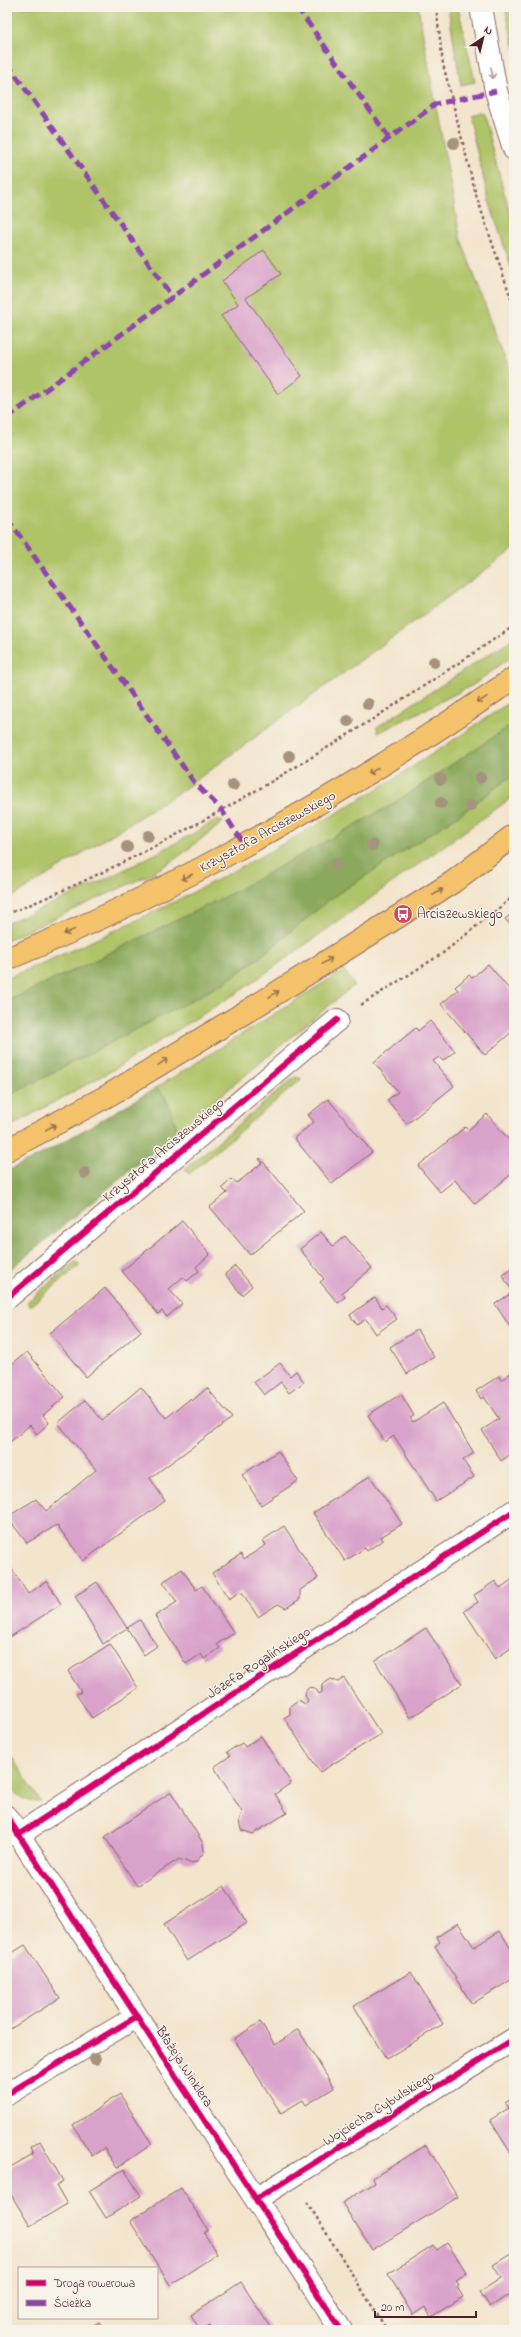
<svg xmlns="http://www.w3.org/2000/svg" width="521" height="2337" viewBox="0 0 521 2337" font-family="'Indie Flower',sans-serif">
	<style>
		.green { fill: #afc367; stroke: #7c7149 }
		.forest { fill: #8ba95c; stroke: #6a6444 }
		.building { fill: #d9a2cb }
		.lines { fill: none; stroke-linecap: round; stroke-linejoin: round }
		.minor-casing { stroke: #856463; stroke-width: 24 }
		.major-casing { stroke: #856463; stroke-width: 24 }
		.path { stroke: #856463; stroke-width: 2.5; stroke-dasharray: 3 3; stroke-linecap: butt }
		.minor { stroke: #fff; stroke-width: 22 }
		.major { stroke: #f3c26a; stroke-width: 22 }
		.quiet { stroke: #8e44ad; stroke-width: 5; stroke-dasharray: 10 5; stroke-linecap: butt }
		.cycleway-casing { stroke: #f7f3e8; stroke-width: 8 }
		.cycleway { stroke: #d6006c; stroke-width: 6 }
		.tree { fill: #a7937d }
		.oneway { stroke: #ae9aa0 }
		.oneway2 { stroke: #9e704a }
		.labels { text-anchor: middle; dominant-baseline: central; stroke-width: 3; stroke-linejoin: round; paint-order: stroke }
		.street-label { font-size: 14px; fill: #4a1f2b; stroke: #f7f3e8 }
		.poi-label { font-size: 14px; fill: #4a1f2b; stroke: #f7f3e8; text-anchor: start }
	</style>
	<rect width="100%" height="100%" fill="#f7f3e8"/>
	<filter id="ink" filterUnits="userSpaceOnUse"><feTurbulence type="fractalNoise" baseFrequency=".025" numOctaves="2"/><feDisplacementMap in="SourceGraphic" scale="8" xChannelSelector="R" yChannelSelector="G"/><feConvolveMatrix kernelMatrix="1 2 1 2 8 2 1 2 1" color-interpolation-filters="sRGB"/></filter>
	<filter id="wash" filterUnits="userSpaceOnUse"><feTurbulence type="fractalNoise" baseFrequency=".012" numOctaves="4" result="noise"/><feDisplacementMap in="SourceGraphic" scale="16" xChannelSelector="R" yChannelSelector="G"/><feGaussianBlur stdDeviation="0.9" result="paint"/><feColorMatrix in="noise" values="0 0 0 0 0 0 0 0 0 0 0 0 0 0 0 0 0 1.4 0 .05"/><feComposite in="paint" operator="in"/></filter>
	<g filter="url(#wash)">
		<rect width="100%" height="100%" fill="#f3e4cc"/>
		<!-- green -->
		<path class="green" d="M7,7H418L460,237L514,382V549L184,789L16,895L7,898Z
			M448,7H458L475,82L461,85Z
			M505,7H514V47Z
			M482,112L514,228V276L489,201L468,115Z
			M514,638V655L473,685L378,733L377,727Z
			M514,699V796L243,989L111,1071L7,1128V978C186,904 355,810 514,699Z
			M218,819L223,822L174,860L147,876L7,940V923C80,893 150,859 218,819Z
			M344,970L354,985L178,1131L165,1096L156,1088Z
			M295,1077L302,1079L189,1174L185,1169Z
			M76,1261L80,1265L30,1306L27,1302Z
			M7,1750L41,1802C26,1803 11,1794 7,1779C5,1771 7,1759 7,1750Z"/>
		<!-- forest -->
		<path class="forest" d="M514,723V774L462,813L330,899L259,958L224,983L7,1097V1001L87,964L232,893L393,804Z
			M156,1088L165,1096L178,1131L7,1272V1171L46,1152Z"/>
		<g id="blocks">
			<!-- building -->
			<path class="building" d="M264,250L281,274L246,298L302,376L278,394L221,316L238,304L222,281Z
				M514,912V929L505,919Z
				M488,964L514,995V1030L485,1055L441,1004L458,990L455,987L469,975L472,978Z
				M430,1021L455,1051L443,1061L439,1057L433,1061L454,1086L407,1124L387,1100L398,1092L374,1062L416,1028L418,1031Z
				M328,1099L372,1152L332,1184L294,1138L314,1122L308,1115Z
				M487,1114L514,1146V1172L475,1204L455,1180L440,1192L418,1166L465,1127L468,1130Z
				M260,1158L304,1211L250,1255L210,1207L227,1193L222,1188L232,1179L237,1183L262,1163L259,1159Z
				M182,1221L210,1254L196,1267L199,1271L187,1281L183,1277L169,1289L182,1304L167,1317L162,1311L158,1314L122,1271Z
				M321,1232L333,1246L345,1236L372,1268L342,1293L345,1297L338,1303L320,1282L324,1279L300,1249Z
				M235,1266L252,1286L242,1295L225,1274Z
				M514,1267V1333L495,1304L513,1292L502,1275Z
				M105,1288L141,1331L86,1377L50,1333Z
				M375,1297L382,1308L386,1305L397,1319L376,1334L366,1319L357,1325L350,1315Z
				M417,1330L434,1357L407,1374L390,1347Z
				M27,1352L65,1397L43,1415L49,1423L37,1434L30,1425L9,1443L7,1441V1368Z
				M280,1363L290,1376L296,1371L304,1382L289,1393L281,1382L264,1395L254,1382Z
				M514,1371V1452L501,1461L482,1430L499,1419L484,1397L481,1399L476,1391L499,1376L501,1380Z
				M141,1387L166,1418L190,1399L192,1401L207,1388L232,1418L150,1478L165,1501L83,1561L57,1525L27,1543L7,1517L36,1499L46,1511L96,1470L58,1423L85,1400L102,1420Z
				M401,1394L414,1416L410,1418L413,1422L443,1403L474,1453L463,1460L474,1477L436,1501L394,1436L385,1442L368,1415Z
				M278,1451L298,1481L261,1505L242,1475Z
				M370,1476L402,1524L381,1537L383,1540L367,1551L365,1548L345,1561L313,1513Z
				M284,1526L318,1578L300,1590V1599L286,1608L278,1604L258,1617L241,1591L229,1599L212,1573L241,1554L244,1559L266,1545L263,1540Z
				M7,1561L28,1594L47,1581L61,1604L7,1639Z
				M182,1569L196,1590L202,1586L234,1633L217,1644L220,1648L204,1659L201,1654L186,1664L155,1616L177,1602L163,1582Z
				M514,1578V1646L495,1659L464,1611L478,1602L474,1595L485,1588L495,1581L500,1588Z
				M97,1582L127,1628L140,1620L157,1646L144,1655L127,1628L103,1644L75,1596Z
				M426,1628L462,1684L410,1718L375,1661Z
				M110,1644L138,1688L92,1718L76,1694L81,1692L68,1671Z
				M344,1678L381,1734L320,1772L284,1718L290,1714V1706L298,1700L305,1704L308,1701L305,1695L306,1690L310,1687L315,1688L319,1694L322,1692V1685L331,1679L338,1682Z
				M261,1736L291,1783L275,1794L287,1813L253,1834L241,1830L239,1821L242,1812L214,1767L230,1756L227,1752L242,1743L245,1747Z
				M171,1792L203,1843L204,1852L196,1862L190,1863L179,1859L137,1886L105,1837Z
				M224,1886L247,1923L187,1961L164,1924Z
				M458,1923L474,1947L500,1931L514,1954V1978L472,2004L435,1946L440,1942L437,1937Z
				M25,1945L60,1998L7,2031V1956Z
				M411,1972L443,2024L386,2059L354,2006Z
				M260,2022L275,2045L298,2029L334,2088L306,2105L303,2100L281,2113L234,2039Z
				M120,2094L152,2144L117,2168L104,2148L92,2156L73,2125Z
				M514,2096V2158L490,2120L509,2108L505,2102Z
				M40,2141L63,2181L56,2185L67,2204L30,2226L7,2188V2169L33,2154L30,2147Z
				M426,2145L458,2197L372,2250L342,2203L375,2183L373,2178Z
				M124,2169L141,2196L106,2218L89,2191Z
				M181,2188L208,2230L204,2233L217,2254L170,2285L130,2221Z
				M447,2243L467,2273L456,2280L459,2285L457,2287L463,2297L431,2317L425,2307L413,2315L388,2274L433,2245L437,2250Z
				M514,2252V2291L490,2307L480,2292L501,2278L493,2265Z
				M241,2282L272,2330H213L210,2326L200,2330L191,2315Z
				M99,2322L105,2330H87Z"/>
		</g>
	</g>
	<g filter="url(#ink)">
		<use href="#blocks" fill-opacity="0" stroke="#856463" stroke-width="1"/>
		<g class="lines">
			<defs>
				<path id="minor" d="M481,7L496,91L514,149
					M7,1298L337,1020
					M7,1817L341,2330
					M18,1835L514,1511
					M7,2094L136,2017
					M256,2199L514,2039"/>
				<path id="major" d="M7,959C187,885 354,789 514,678
					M7,1150L109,1095L267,999L453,882L514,835"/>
			</defs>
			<!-- minor casing -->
			<use href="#minor" class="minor-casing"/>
			<!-- major casing -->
			<use href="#major" class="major-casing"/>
			<!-- path -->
			<path class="path" d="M436,7L443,64L476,195L514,307
				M7,914C188,842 353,734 514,626
				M361,1005L443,953L514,896
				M307,2202L387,2330"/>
			<!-- minor -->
			<use href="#minor" class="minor"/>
			<!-- major -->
			<use href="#major" class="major"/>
			<!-- quiet -->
			<path class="quiet" d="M297,7L390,139
				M7,63L173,298
				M7,418L436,104L496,91
				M7,518L194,782L221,809L245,846"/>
			<defs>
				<path id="cycleway" d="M7,1298L337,1020
					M7,1817L341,2330
					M18,1835L514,1511
					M7,2094L136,2017
					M256,2199L514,2039"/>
			</defs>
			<!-- cycleway casing -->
			<use href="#cycleway" class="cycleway-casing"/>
			<!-- cycleway -->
			<use href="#cycleway" class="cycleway"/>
		</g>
		<!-- trees -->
		<g class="tree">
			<circle cx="454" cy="143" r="6"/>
			<circle cx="434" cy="662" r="6"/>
			<circle cx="368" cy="704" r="6"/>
			<circle cx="348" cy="721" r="6"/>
			<circle cx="289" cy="756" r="6"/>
			<circle cx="480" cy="778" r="6"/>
			<circle cx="441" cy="779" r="6"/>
			<circle cx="233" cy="785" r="6"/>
			<circle cx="441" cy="803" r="6"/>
			<circle cx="470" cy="806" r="6"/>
			<circle cx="148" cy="836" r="6"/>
			<circle cx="372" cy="845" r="6"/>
			<circle cx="127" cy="847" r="6"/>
			<circle cx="336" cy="865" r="6"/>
			<circle cx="85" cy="1173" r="6"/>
			<circle cx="95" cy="2059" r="6"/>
		</g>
		<!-- one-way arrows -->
		<defs><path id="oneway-shaft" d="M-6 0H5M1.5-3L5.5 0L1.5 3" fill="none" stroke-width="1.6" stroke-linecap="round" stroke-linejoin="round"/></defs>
		<use class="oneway" href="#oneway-shaft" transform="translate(492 73) rotate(79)"/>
		<g class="oneway2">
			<use href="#oneway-shaft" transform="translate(482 700) rotate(146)"/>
			<use href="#oneway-shaft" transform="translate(373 771) rotate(148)"/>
			<use href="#oneway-shaft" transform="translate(187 877) rotate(153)"/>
			<use href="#oneway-shaft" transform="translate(438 892) rotate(-33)"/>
			<use href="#oneway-shaft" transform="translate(69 932) rotate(156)"/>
			<use href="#oneway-shaft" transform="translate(327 961) rotate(-32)"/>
			<use href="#oneway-shaft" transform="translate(274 994) rotate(-32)"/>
			<use href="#oneway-shaft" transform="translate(163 1062) rotate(-32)"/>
			<use href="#oneway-shaft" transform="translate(51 1127) rotate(-28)"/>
		</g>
	</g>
	<!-- icons -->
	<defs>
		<symbol id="bus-disc" viewBox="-11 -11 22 22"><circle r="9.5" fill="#d1495b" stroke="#f7f3e8"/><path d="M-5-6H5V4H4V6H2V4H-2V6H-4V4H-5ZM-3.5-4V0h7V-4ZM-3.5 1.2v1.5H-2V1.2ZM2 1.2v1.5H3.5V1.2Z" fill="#fff"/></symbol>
	</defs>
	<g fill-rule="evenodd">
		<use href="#bus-disc" x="392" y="903" width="22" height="22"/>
	</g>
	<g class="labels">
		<!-- street labels -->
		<g class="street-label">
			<text transform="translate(268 832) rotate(-29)">Krzysztofa Arciszewskiego</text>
			<text transform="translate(164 1150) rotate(-40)">Krzysztofa Arciszewskiego</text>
			<text transform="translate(259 1663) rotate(-33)">Józefa Rogalińskiego</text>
			<text transform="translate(184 2067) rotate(57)">Błażeja Winklera</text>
			<text transform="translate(379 2109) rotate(-32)">Wojciecha Cybulskiego</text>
		</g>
		<!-- poi labels -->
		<g class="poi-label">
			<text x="417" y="914">Arciszewskiego</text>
		</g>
	</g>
	<!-- margin -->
	<rect width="521" height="2337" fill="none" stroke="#f7f3e8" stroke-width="24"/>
	<!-- legend -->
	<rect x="18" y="2267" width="140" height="52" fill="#f7f3e8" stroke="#b29e9c"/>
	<rect x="26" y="2280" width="20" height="6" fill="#d6006c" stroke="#b29e9c"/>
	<text x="54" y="2287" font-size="12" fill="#4a1f2b">Droga rowerowa</text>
	<rect x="26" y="2300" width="20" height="6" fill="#8e44ad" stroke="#b29e9c"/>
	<text x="54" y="2307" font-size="12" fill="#4a1f2b">Ścieżka</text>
	<!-- north arrow -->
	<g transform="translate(483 38) rotate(35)" stroke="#f7f3e8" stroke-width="3" paint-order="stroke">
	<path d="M0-3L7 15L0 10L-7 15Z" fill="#4a1f2b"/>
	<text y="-6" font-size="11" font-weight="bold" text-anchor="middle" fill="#4a1f2b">N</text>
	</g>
	<!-- scale -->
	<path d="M375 2311v6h101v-6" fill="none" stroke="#4a1f2b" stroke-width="2"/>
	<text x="381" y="2311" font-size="12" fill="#4a1f2b" stroke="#f7f3e8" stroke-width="3" paint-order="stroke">20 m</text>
</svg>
